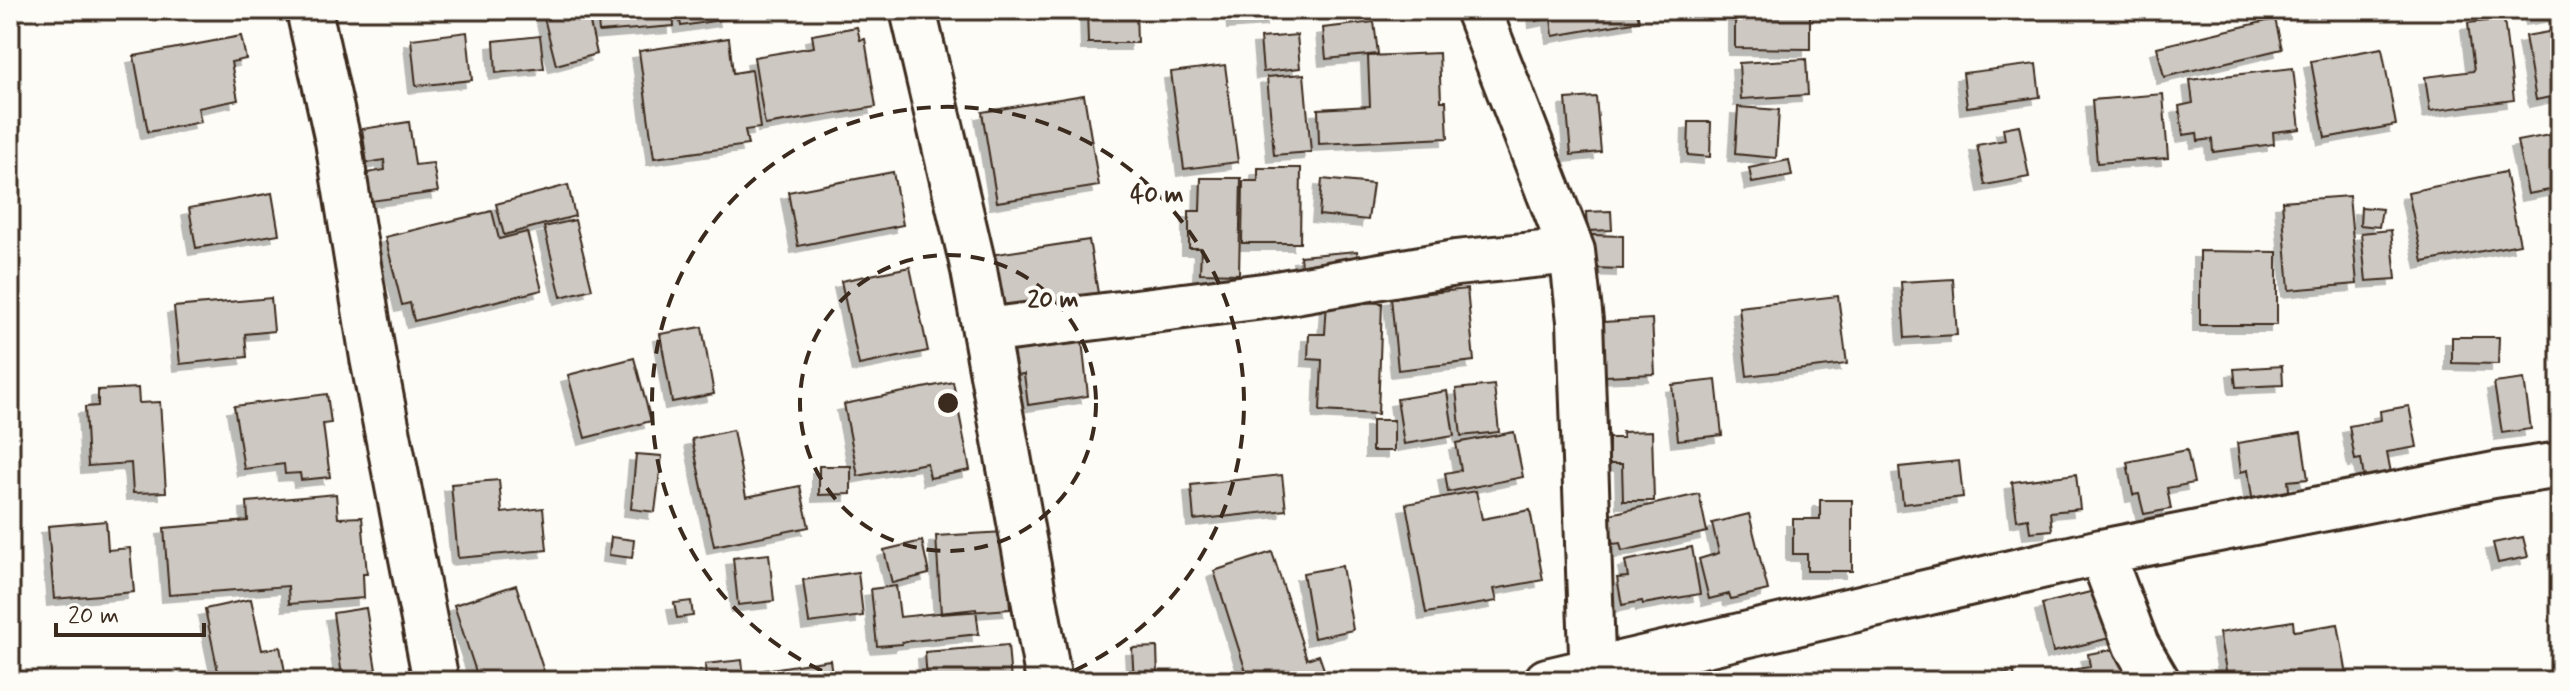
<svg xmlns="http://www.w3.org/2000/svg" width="2570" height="691" viewBox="0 0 2570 691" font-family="Mynerve,sans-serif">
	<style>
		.building { fill: #cdc8c2; stroke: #3b2a1e; stroke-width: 2; filter: url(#shadow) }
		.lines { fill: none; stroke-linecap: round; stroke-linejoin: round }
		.minor-casing { stroke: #3b2a1e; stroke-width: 50 }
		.minor { stroke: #fdfcf7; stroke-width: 44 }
		.ring { fill: none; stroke: #3b2a1e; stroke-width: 4; stroke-dasharray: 14 10 }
		.centre { fill: #3b2a1e; stroke: #fdfcf7; stroke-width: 4 }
		.ring-label { font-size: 24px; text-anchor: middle; font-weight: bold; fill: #3b2a1e; stroke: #fdfcf7; stroke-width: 8; stroke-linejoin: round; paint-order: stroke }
	</style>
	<defs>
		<filter id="shadow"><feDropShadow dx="-7" dy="7" stdDeviation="0" flood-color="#0004"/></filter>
	</defs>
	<rect width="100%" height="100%" fill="#fdfcf7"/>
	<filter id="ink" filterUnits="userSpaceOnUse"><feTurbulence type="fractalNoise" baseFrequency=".0125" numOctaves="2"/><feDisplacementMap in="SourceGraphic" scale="16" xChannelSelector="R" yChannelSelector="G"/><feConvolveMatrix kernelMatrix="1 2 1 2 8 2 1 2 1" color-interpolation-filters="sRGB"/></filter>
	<g filter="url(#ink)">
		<!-- building -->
		<path class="building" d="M542,10H587L597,54L556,65Z
			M597,10H673L674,26L599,32Z
			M678,10H725L727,19L681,26Z
			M1087,10H1136L1137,43H1088Z
			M1233,10H1272L1273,19L1234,22Z
			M1535,10H1637L1639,21L1553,36L1551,18L1536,21Z
			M1735,10H1810V49L1735,48Z
			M2531,10H2560V14L2533,18Z
			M2275,19L2282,49L2164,77L2157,47Z
			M2504,19L2514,100L2430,111L2425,77L2474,71L2468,23Z
			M1374,22L1378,54L1326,59L1323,28Z
			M857,27L860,40L865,39L876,107L765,125L754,57L814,47L812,35Z
			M2560,30V95L2536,100L2525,36Z
			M467,32L472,80L416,86L411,39Z
			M1297,35L1300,68L1263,72L1260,38Z
			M241,36L246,59L231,62L238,100L198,108L201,122L148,132L134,56Z
			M540,36L544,68L496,73L494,41Z
			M729,38L733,73L752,70L760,128L745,130L748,145L654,158L639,51Z
			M2382,48L2396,125L2325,138L2311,61Z
			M1439,53L1441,101H1446L1448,138L1319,144L1318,109L1370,106L1368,56Z
			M1806,59L1808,95L1741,99L1739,63Z
			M2036,64L2040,97L1967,107L1963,73Z
			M1225,65L1238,162L1184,169L1171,72Z
			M2293,68L2300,129L2273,132L2274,144L2213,152L2212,139L2198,141L2197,133L2183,135L2179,106L2193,103L2190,80Z
			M1304,74L1311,152L1274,155L1267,77Z
			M2163,94L2168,158L2097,163L2092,100Z
			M1084,95L1099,186L997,202L982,112Z
			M1596,97L1601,152L1571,155L1566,99Z
			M1738,107L1779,110L1776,158L1735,154Z
			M409,122L415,165L433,163L438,192L371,201L367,173L385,170L384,160L367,163L362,129Z
			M1689,122H1711L1710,157L1688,155Z
			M2019,125L2029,177L1985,185L1977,145L2005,140L2003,128Z
			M2560,133V188L2528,194L2517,141Z
			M1789,160L1792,176L1752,183L1749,168Z
			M1258,168H1301L1300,243H1242L1243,181H1258Z
			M893,172L903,225L798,246L788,192Z
			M2505,172L2520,244L2423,262L2408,192Z
			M1201,178H1241L1239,274L1200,273L1201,248H1189V211H1200Z
			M1322,179L1373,184L1368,220L1319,215Z
			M568,185L575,216L504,235L496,204Z
			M272,193L279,234L196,248L189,208Z
			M2349,196L2357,284L2289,290L2282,201Z
			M2361,207L2382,209L2379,227L2360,225Z
			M492,211L499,239L527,232L542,290L414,321L410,303L402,305L385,237Z
			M1611,211L1612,230L1587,231L1586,212Z
			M575,220L592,289L561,297L544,227Z
			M2391,230L2396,279L2366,281L2361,233Z
			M1591,235L1623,236V269L1591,268Z
			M1089,240L1099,299L999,315L990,255Z
			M1357,251L1361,283L1303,288L1300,256Z
			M2200,251L2277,252V325H2200Z
			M910,267L928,351L859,365L841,281Z
			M1953,279L1957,335L1905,338L1901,282Z
			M1467,289L1474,361L1398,370L1391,297Z
			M1838,296L1847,364L1747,376L1739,307Z
			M271,298L274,331L245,334L247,357L180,364L174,307Z
			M1327,301L1382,303L1378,414L1320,411L1322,360L1308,359L1309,334H1325Z
			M1652,319L1655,374L1605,376L1603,322Z
			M702,327L714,394L672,402L660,334Z
			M2452,337H2499L2498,364L2452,363Z
			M1082,340L1088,396L1028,405L1024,374L1010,376L1006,350Z
			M634,358L651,421L585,438L568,375Z
			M2282,366L2283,385L2236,387L2234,369Z
			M2524,379L2531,429L2502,433L2494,383Z
			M1716,380L1722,435L1678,440L1672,385Z
			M953,382L970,470L930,478L927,463L858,476L844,404Z
			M1494,385L1499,432L1461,436L1456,389Z
			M138,388L139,403L160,402L166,492L133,493L131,463L88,466L85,407L98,406V390Z
			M1447,391L1454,436L1404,444L1397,399Z
			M327,394L331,423L323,424L330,477L301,480L300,473L285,474L284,464L244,469L234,406Z
			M2409,406L2417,447L2387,452L2391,473L2364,478L2361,459L2355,460L2349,426L2381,420L2380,411Z
			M1372,420H1394V451H1372Z
			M733,430L746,497L800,486L809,527L714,546L692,439Z
			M1652,431L1654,501H1623L1622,464H1609V438H1623L1622,432Z
			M1514,432L1523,477L1448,492L1445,473L1461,470L1456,443Z
			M2301,433L2308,479L2288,481L2290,498L2253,504L2248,470L2241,472L2237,443Z
			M2187,450L2194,483L2167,488L2171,509L2144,514L2139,494L2133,495L2127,462Z
			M636,454L662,456L655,512L631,509Z
			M1959,461L1963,497L1903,504L1899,467Z
			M819,466H851V494L819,495Z
			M2076,474L2080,509L2050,512L2052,530L2030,532L2028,518L2017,520L2012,482Z
			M1282,475L1286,510L1194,520L1191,485Z
			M499,480L502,513L543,508L547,550L458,558L451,484Z
			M1476,491L1482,519L1530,510L1543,580L1494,589L1497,601L1426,613L1406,504Z
			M336,494L338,518L362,517L367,574H363L364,598L289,604L288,586L169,595L164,528L248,521L247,502Z
			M1699,494L1707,532L1622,551L1620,543L1613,544L1606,515Z
			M1820,500H1852V571H1807V554H1793V519H1820Z
			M1749,514L1768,590L1731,599L1729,594L1709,599L1699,559L1719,553L1712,523Z
			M106,521L108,550L130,548L134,592L54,599L48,526Z
			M1005,532L1010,609L941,614L936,536Z
			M611,537L634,540L632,558L609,555Z
			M2523,537L2528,557L2498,563L2493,543Z
			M922,541L929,574L892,583L884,550Z
			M1692,547L1700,594L1643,604L1642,601L1622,605L1617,578L1628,577L1625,561Z
			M1272,552L1307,659L1319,655L1328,681H1249L1214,571Z
			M769,554L774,601L738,605L733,558Z
			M1342,566L1353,630L1314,638L1303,573Z
			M858,572L863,616L809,623L803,580Z
			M516,585L547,681H479L454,605Z
			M2118,585L2130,633L2053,652L2042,604Z
			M896,586L900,617L976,609L979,634L902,642V644L877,646L871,589Z
			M251,599L262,650L280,647L287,681H220L205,609Z
			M691,601L693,616L677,618L674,603Z
			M366,608L376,670L342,676L333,613Z
			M2293,621L2294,631L2338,624L2347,675L2314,681H2228L2219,633Z
			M1008,645L1011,681H927L925,652Z
			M2130,646L2137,681H2072L2070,670L2090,667L2088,654Z
			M1157,647L1158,679L1134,681L1132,648Z
			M742,660L744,681H706L705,664Z
			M830,660L833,681H753L751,672Z
			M2014,672L2015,681H1946Z
			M1828,673L1829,681H1789V676Z"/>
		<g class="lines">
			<defs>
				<path id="minor" d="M309,10L338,141L373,358L436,681
					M913,10L974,270L1049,681
					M1478,10L1572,251L1580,321L1593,681
					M985,331L1271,295L1456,263L1572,251
					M2101,552L2136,645L2157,681
					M1547,681L2101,552L2494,475L2560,465"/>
			</defs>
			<!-- minor casing -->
			<use href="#minor" class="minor-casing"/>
			<!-- minor -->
			<use href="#minor" class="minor"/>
		</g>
	</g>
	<!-- distance rings -->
	<g class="ring">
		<circle cx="948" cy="403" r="148"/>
		<path d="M844 680A296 296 0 1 1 1052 680"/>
	</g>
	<circle cx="948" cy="403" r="12" class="centre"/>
	<g class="ring-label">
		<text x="1157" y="202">40 m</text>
		<text x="1053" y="307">20 m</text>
	</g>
	<!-- margin -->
	<rect width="2570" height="691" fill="none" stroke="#fdfcf7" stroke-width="40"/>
	<rect x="20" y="20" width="2530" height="651" fill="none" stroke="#3b2a1e" stroke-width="3" filter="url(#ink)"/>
	<!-- scale -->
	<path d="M56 623v12h148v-12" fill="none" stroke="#3b2a1e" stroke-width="4"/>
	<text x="68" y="623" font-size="24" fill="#3b2a1e" stroke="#fdfcf7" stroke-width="6" paint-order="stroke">20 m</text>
</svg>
